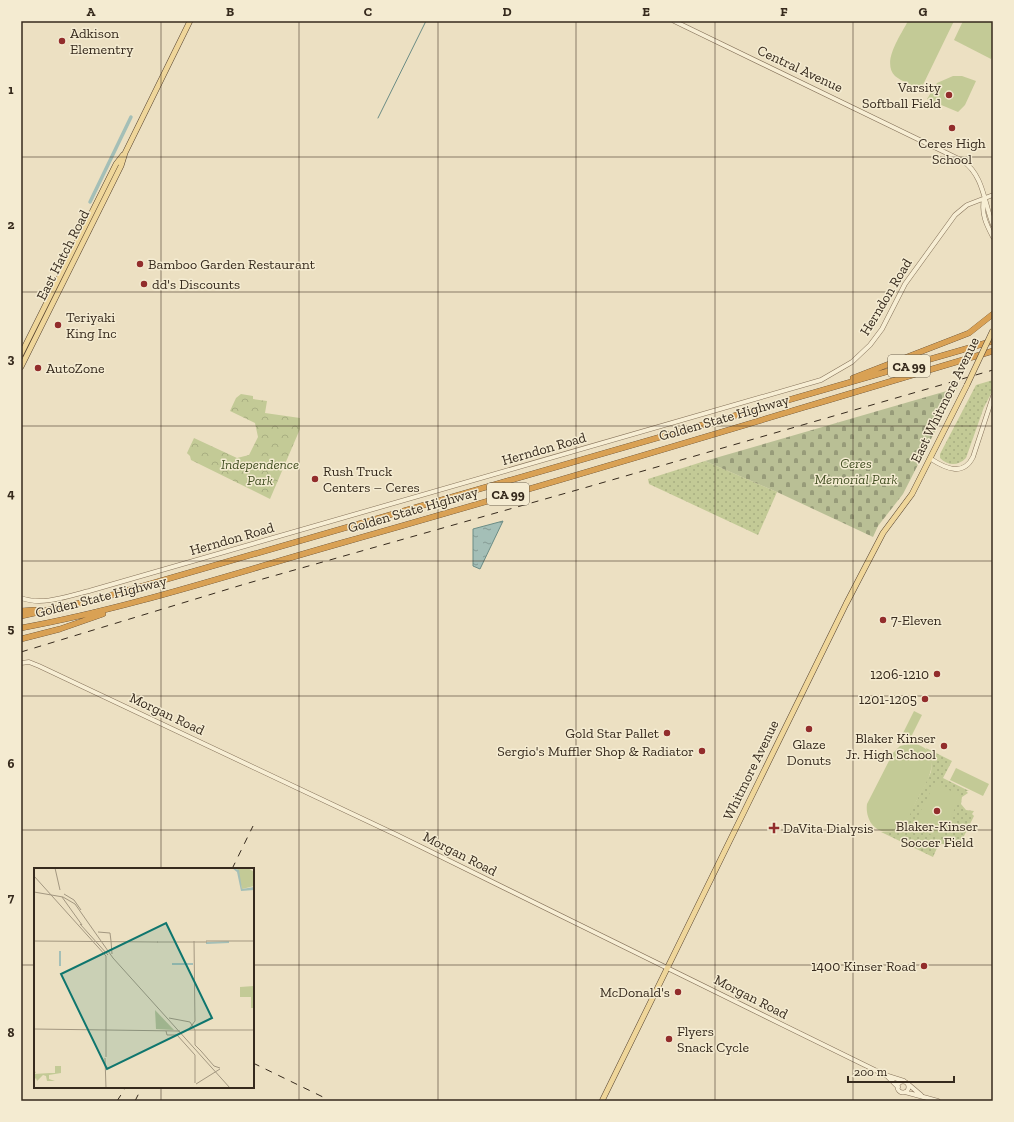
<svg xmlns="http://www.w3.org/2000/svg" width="1014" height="1122" font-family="'Zilla Slab',serif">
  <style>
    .grass { fill: url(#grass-dots) }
    .cemetery { fill: url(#cemetery-stones) }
    .park { fill: url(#park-crowns) }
    .pitch { fill: #c3ca96 }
    .water { fill: url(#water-ripples); stroke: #6b8c85 }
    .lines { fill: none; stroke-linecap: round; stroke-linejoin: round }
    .stream { stroke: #6b8c85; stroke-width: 1 }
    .canal { stroke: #a4bfb7; stroke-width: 3.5 }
    .minor-casing { stroke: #85725a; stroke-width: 5 }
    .major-casing { stroke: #53402e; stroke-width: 6 }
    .highway-casing { stroke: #53402e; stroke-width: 6 }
    .minor { stroke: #f7eed4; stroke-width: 4 }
    .major { stroke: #efd69a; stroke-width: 5 }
    .highway { stroke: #d9a154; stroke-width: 5.5 }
    .rail { stroke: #362a1d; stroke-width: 1; stroke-dasharray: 7 7; stroke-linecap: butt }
    .major-bridge-casing { stroke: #53402e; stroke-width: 6; stroke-linecap: butt }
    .major-bridge { stroke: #efd69a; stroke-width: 5 }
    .grid { fill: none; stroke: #362a1d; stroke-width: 1; stroke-opacity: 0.55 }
    .poi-dot { fill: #922d2c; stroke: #f4ebd1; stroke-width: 1.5 }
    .labels { text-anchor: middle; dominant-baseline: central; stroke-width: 3; stroke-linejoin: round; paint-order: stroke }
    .shield { fill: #f4ebd1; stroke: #6f6453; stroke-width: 1 }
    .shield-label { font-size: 13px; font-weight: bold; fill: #362a1d }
    .poi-label { font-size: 14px; fill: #362a1d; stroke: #f4ebd1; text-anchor: start }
    .street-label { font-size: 14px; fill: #362a1d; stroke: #f4ebd1 }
    .park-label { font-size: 14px; font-style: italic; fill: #455125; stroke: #f4ebd1 }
    .inset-river { fill: none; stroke: #a4bfb7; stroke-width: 2 }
    .inset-road { fill: none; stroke: #a39780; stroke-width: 1 }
    .view { fill: #0f766e; fill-opacity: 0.15; stroke: #0f766e; stroke-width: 2 }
    .inset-edge { fill: none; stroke: #362a1d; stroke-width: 2 }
    .neatline { fill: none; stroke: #362a1d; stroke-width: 1.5 }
    .grid-label { font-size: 13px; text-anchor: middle; font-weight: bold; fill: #362a1d }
  </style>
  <defs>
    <pattern id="grass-dots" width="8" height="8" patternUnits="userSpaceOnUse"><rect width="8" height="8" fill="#c3ca96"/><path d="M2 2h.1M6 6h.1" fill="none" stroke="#a8ae81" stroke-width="1.8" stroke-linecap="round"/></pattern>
    <pattern id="cemetery-stones" width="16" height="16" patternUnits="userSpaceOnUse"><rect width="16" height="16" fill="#b9bf95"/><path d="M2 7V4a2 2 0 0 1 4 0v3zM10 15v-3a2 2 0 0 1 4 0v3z" fill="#979b79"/></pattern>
    <pattern id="park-crowns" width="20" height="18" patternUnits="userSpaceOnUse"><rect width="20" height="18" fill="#c3ca96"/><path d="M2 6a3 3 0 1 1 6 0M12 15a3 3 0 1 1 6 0" fill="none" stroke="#a8ae81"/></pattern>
    <pattern id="water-ripples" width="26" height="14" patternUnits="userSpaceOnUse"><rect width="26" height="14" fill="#a4bfb7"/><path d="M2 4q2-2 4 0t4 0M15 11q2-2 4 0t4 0" fill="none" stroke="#869b94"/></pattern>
  </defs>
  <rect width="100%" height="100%" fill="#ece0c2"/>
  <!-- grass -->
  <path class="grass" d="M 993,380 L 993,390 L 984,407 L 966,458 C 958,466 948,466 940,458 L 940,454 L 976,385 Z
    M 705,461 L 777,492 L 758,535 L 649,484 L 648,479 Z
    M 926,748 L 952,761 L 943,778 L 969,791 L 966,791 L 968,793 L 962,797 L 961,804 L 966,810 L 974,811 L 972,814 L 974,816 L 959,846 L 954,847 L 949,844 L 941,844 L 937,848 L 933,857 L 881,832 L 896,831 L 905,823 L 931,772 L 932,763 Z"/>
  <!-- cemetery -->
  <path class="cemetery" d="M 957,388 L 903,494 L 878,526 L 873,537 L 777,492 L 705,461 Z"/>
  <!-- park -->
  <path class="park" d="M 241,394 L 253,396 L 253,399 L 267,401 L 265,413 L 300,418 L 300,429 L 270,499 L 191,460 L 190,456 L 187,453 L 194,438 L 237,458 L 249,455 L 258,437 L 255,423 L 230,411 L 236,398 Z"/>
  <!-- pitch -->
  <path class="pitch" d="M 908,21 L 954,21 L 921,89 C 913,85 902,82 895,76 C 881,62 901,35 908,21 Z
    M 963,21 L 993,21 L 993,55 L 991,59 L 954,40 Z
    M 953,76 L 962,76 L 976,81 L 965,105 L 958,112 L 927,99 L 937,83 Z
    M 914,711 L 922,715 L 911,737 L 903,733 Z
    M 913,743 C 947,752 927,781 917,800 C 912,810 908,822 899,829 C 897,831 893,831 890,831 C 874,834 865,818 867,804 L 893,753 L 900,746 Z
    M 956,768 L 989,784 L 983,796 L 950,780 Z
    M 935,783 L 961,796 L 940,839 L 913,826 Z"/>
  <!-- water -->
  <path class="water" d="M 503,521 L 480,569 L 473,566 L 473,529 Z"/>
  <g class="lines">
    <!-- stream -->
    <path class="stream" d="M 378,118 L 426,21"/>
    <!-- canal -->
    <path class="canal" d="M 90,202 L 131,117"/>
    <defs>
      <path id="minor" d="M 674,21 L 963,161 C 984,176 984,203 993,225
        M 984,199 C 981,213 986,224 993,237
        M 931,459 C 945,468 963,477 973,457 L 993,396
        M 21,598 C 43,606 68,596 89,591 L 821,380 L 852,362 L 870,345 L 882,329 L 905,284 L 955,215 L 967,205 L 993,195
        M 21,663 L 29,662 L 39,666 L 397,835 L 779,1023 L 885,1075 L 904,1081
        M 886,1075 L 898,1087
        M897.5 1087a5.5 5.5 0 1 1 11 0a5.5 5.5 0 1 1-11 0Z
        M 908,1084 L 921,1095
        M 905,1092 L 938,1101"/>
      <path id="major" d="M 21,354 L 116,164 L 123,155
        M 21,367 L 121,166 L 125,153 L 190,21
        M 602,1101 L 846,604 L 883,533 L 912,494 L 967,385"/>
      <path id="highway" d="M 853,378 L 969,333 L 993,314
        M 21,611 L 35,610
        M 21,616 L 98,599 L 993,341
        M 21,628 C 131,608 238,572 345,542 C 562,481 777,415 993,351
        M 21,639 L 60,629 L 103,614"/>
    </defs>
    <!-- minor casing -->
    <use href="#minor" class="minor-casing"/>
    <!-- major casing -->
    <use href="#major" class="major-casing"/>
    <!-- highway casing -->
    <use href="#highway" class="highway-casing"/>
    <!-- minor -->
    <use href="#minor" class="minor"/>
    <!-- major -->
    <use href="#major" class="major"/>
    <!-- highway -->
    <use href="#highway" class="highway"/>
    <!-- rail -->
    <path class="rail" d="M 21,652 L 245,584 L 584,488 L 993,370
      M 232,869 L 253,826
      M 253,1063 L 325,1098
      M 117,1101 L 126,1087
      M 135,1101 L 142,1087"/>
    <defs>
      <path id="major-bridge" d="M 967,385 L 993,330"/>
    </defs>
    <!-- major-bridge casing -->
    <use href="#major-bridge" class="major-bridge-casing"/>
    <!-- major-bridge -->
    <use href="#major-bridge" class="major-bridge"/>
  </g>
  <!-- grid -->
  <path class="grid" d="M 161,21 L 161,869M 299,21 L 299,1101M 438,21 L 438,1101M 576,21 L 576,1101M 715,21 L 715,1101M 853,21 L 853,1101M 21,157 L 993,157M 21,292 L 993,292M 21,426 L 993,426M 21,561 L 993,561M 21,696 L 993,696M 21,830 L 993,830M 21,965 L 35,965M 253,965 L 993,965M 161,1087 L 161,1101"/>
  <!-- markers -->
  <g class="poi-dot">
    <circle cx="62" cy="41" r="4"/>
    <circle cx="949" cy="95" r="4"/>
    <circle cx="952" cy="128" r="4"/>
    <circle cx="140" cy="264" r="4"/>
    <circle cx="144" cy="284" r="4"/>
    <circle cx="58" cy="325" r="4"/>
    <circle cx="38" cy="368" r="4"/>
    <circle cx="315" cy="479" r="4"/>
    <circle cx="883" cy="620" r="4"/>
    <circle cx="937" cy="674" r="4"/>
    <circle cx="925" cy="699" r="4"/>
    <circle cx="809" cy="729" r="4"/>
    <circle cx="667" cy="733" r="4"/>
    <circle cx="944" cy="746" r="4"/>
    <circle cx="702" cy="751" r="4"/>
    <circle cx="937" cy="811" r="4"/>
    <path d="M772 822h4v4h4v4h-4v4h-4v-4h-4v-4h4z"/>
    <circle cx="924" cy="966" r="4"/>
    <circle cx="678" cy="992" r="4"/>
    <circle cx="669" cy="1039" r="4"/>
  </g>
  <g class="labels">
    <!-- shield labels -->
    <g class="shield">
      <rect x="888" y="355" width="42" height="22" rx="3"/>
      <rect x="487" y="483" width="42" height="22" rx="3"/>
    </g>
    <g class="shield-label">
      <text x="909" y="366">CA 99</text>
      <text x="508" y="494">CA 99</text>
    </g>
    <!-- poi labels -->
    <g class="poi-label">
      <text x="70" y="33">Adkison<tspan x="70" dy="16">Elementry</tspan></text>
      <text x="941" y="87" text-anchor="end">Varsity<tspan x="941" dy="16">Softball Field</tspan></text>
      <text x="952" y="143" text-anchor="middle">Ceres High<tspan x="952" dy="16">School</tspan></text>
      <text x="148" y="264">Bamboo Garden Restaurant</text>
      <text x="152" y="284">dd's Discounts</text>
      <text x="66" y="317">Teriyaki<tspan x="66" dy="16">King Inc</tspan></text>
      <text x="46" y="368">AutoZone</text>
      <text x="323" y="471">Rush Truck<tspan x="323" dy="16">Centers – Ceres</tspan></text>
      <text x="891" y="620">7-Eleven</text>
      <text x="929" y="674" text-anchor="end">1206-1210</text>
      <text x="917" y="699" text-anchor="end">1201-1205</text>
      <text x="659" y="733" text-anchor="end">Gold Star Pallet</text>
      <text x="936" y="738" text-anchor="end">Blaker Kinser<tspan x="936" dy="16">Jr. High School</tspan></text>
      <text x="809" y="744" text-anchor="middle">Glaze<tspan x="809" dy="16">Donuts</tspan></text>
      <text x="694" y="751" text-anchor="end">Sergio's Muffler Shop &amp; Radiator</text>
      <text x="937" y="826" text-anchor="middle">Blaker-Kinser<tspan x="937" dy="16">Soccer Field</tspan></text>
      <text x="783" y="828">DaVita Dialysis</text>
      <text x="916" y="966" text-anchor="end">1400 Kinser Road</text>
      <text x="670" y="992" text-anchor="end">McDonald's</text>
      <text x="677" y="1031">Flyers<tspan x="677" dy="16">Snack Cycle</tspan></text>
    </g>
    <!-- street labels -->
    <g class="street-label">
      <text transform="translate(800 69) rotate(25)">Central Avenue</text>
      <text transform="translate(63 255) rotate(-63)">East Hatch Road</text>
      <text transform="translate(886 297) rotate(-59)">Herndon Road</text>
      <text transform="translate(945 400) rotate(-64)">East Whitmore Avenue</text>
      <text transform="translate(724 418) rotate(-16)">Golden State Highway</text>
      <text transform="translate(544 449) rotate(-16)">Herndon Road</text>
      <text transform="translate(413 510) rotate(-16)">Golden State Highway</text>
      <text transform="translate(232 539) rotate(-16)">Herndon Road</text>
      <text transform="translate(101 597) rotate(-14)">Golden State Highway</text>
      <text transform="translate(167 714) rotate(25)">Morgan Road</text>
      <text transform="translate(751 770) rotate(-64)">Whitmore Avenue</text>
      <text transform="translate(460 854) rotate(27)">Morgan Road</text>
      <text transform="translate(751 997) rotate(27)">Morgan Road</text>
    </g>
    <!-- park labels -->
    <g class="park-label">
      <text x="856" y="463">Ceres<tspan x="856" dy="16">Memorial Park</tspan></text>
      <text x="260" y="464">Independence<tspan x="260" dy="16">Park</tspan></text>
    </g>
  </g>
  <!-- overview -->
  <g transform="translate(34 868)">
    <rect width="220" height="220" fill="#ece0c2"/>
    <path d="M 21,198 L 27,198 L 27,205 L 15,207 L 15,211 L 21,213 L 13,213 L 12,208 L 9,207 L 3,213 L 2,210 L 0,212 L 0,206 L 16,206 L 0,205 L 1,203 L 2,205 L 21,205 Z" fill="#c3ca96"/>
    <path d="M 121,142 L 140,162 L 122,161 Z" fill="#b9bf95"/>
    <path d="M 203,0 L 214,0 L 220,4 L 220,18 L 208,21 ZM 220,118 L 220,140 L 217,140 L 217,129 L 206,129 L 206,119 Z" fill="#c3ca96"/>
    <path d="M 198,0 L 205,2 L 208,21 L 220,19 L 220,22 L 207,23 L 203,4 Z" fill="#a4bfb7"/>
    <path class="inset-river" d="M 172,75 L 195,74M 26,83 L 26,98M 138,96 L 159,96"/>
    <path class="inset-road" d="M 21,0 L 26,22M 0,8 L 72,88 L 72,189M 0,24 L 29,29 L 41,36 L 79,90 L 196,220M 30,26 L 40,32 L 47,42M 28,29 L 48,57M 46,56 L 74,87M 64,64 L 76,65 L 77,73M 0,73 L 124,74M 77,73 L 78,86M 172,73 L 220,73M 123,74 L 173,74M 135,150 L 156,154 L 161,162M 0,161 L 146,163M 155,161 L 161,153 L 160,73M 154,162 L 220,162M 161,162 L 161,177 L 167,183M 132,163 L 133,167 L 143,167 L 161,187 L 161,215M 167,183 L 180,198 L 186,200M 71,190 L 72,220M 162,216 L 186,201"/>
    <path class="view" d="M 132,55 L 178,150 L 73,201 L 27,106 Z"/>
    <rect width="220" height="220" class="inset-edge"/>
  </g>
  <!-- border -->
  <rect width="1014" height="1122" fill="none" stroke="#f4ebd1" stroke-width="44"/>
  <!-- scale -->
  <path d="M848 1076v6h106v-6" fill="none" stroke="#362a1d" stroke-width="2"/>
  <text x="854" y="1076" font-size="12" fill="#362a1d" stroke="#f4ebd1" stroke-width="3" paint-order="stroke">200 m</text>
  <rect x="22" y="22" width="970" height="1078" class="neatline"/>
  <g class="grid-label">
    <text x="91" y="16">A</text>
    <text x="230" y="16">B</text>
    <text x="368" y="16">C</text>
    <text x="507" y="16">D</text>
    <text x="646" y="16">E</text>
    <text x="784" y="16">F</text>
    <text x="923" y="16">G</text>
    <text x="11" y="94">1</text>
    <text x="11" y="229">2</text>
    <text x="11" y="363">3</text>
    <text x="11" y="498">4</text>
    <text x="11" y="633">5</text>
    <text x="11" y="768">6</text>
    <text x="11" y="902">7</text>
    <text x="11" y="1037">8</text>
  </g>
</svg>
